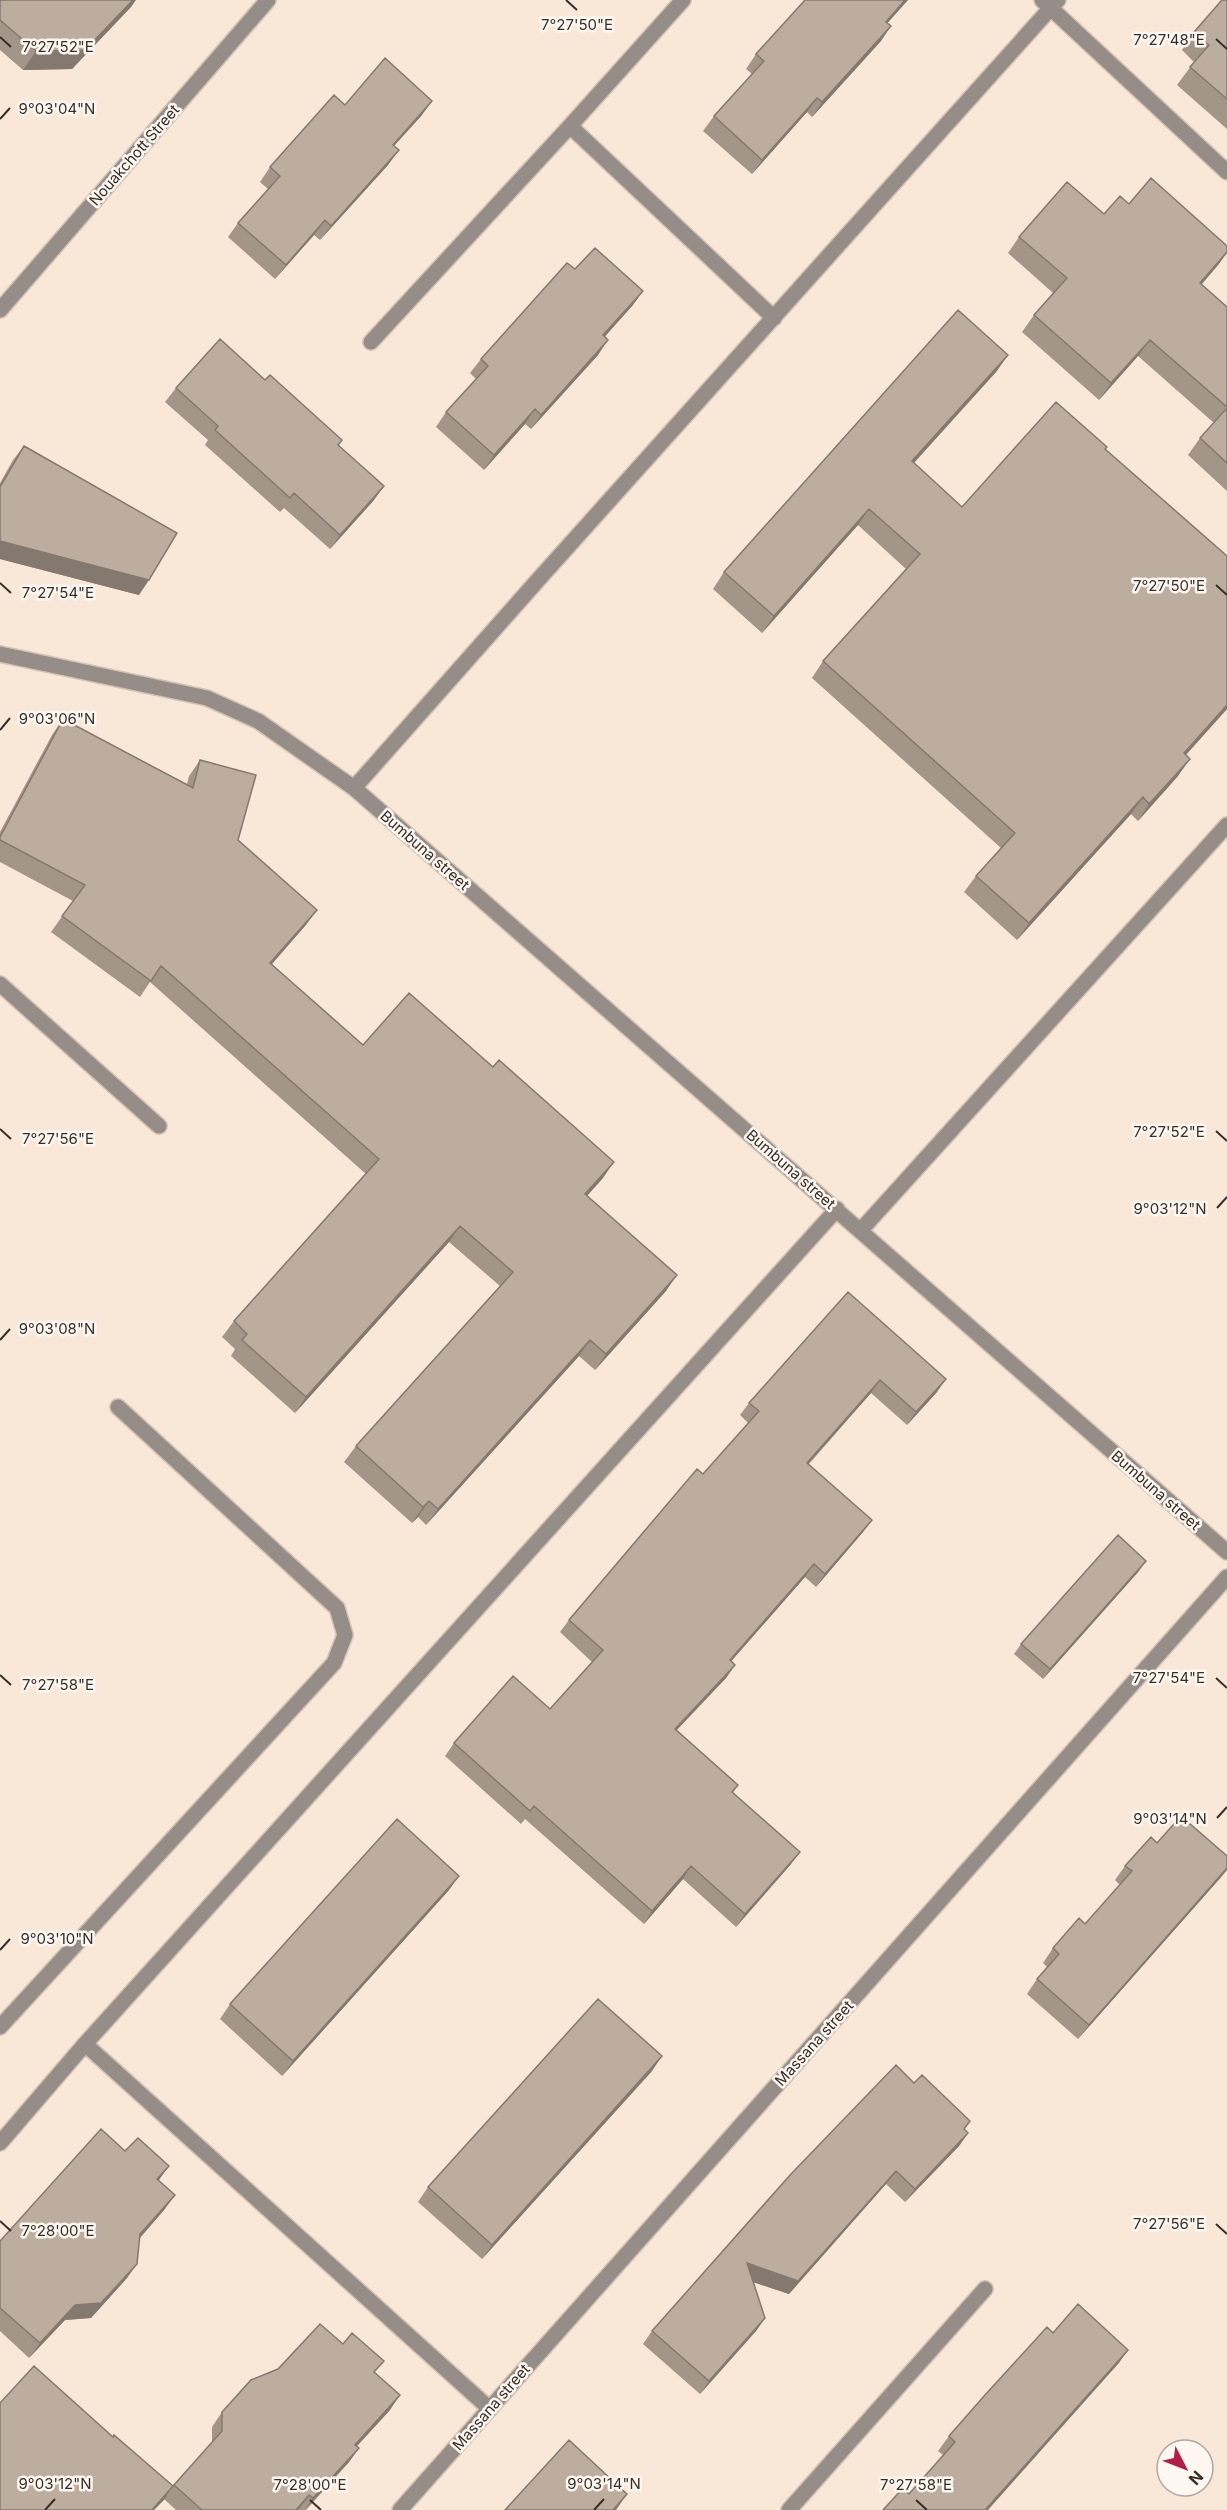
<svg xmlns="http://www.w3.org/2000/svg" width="1227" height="2510" font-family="Inter,sans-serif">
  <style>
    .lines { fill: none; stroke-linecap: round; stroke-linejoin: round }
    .minor-casing { stroke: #d2c3b5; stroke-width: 18 }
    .minor { stroke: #968d89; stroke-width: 15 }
    .wall { fill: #a39588 }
    .shaded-wall { fill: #84796f }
    .building { fill: #bdad9e; stroke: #84796f; stroke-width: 1.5 }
    .ticks { fill: none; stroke: #352f29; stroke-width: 2 }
    .labels { text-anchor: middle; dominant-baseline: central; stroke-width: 5; stroke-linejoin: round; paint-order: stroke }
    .street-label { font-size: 15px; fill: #352f29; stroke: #fef7f1 }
    .ticks-label { font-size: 15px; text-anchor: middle; fill: #352f29; stroke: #fef7f1; stroke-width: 5; stroke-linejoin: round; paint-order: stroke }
  </style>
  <rect width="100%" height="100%" fill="#f9e8d8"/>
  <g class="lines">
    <defs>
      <path id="minor" d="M 1042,0 L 1227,172
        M 570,126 L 774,318
        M 0,310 L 268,0
        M 371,342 L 570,126 L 683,0
        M 0,654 L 207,698 L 258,721 L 354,788 L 538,580 L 1058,0
        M 354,788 L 1227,1552
        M 0,984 L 159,1126
        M 861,1230 L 1227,825
        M 0,2027 L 334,1663 L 345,1635 L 337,1608 L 118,1407
        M 85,2044 L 490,2409
        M 0,2143 L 85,2044 L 837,1209
        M 400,2510 L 1227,1577
        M 789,2510 L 985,2289"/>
    </defs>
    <!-- minor casing -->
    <use href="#minor" class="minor-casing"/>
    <!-- minor -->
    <use href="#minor" class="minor"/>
  </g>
  <!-- wall -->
  <path class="wall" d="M 0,0 L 131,7 L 72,69 L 23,70 L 0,50 Z
    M 805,0 L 908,0 L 887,23 L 881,41 L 812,117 L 807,112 L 752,174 L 703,131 L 714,116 L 752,74 L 746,69 L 756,54 Z
    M 1227,0 L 1227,129 L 1177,85 L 1194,62 L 1182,50 L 1194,32 Z
    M 345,105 L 422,115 L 394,146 L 388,165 L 320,240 L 314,235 L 275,279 L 228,237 L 238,223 L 268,189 L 260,182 L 270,167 Z
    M 1129,204 L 1227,246 L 1227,253 L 1218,265 L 1201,285 L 1227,307 L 1227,491 L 1188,455 L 1200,438 L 1214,423 L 1138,356 L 1099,400 L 1022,332 L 1034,315 L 1053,293 L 1008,253 L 1019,237 L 1104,214 Z
    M 575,269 L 633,305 L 604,336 L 598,355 L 531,429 L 525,424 L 484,470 L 436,427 L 446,412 L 476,379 L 470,373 L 481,359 Z
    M 1008,355 L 996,372 L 914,463 L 962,507 L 1105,449 L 1227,556 L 1227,709 L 1186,755 L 1178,776 L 1138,821 L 1131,814 L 1017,940 L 964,892 L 976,876 L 1001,848 L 812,678 L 823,661 L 906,569 L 858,525 L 762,633 L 713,589 L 724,572 Z
    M 176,388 L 339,445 L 374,500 L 330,549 L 284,508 L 280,512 L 205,445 L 208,440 L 165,402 Z
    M 24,446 L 139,595 L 0,559 L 0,483 L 13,460 Z
    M 63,719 L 187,784 L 189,776 L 200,760 L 238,840 L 317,910 L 305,926 L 271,964 L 363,1045 L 603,1178 L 587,1196 L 666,1291 L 595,1370 L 579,1356 L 426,1525 L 418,1517 L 412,1523 L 344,1462 L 356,1446 L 500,1286 L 449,1242 L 295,1413 L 231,1356 L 235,1349 L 222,1337 L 234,1321 L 366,1174 L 150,982 L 140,997 L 51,932 L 73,901 L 0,862 L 0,832 L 52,735 Z
    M 848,1292 L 937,1392 L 907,1425 L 871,1393 L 809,1464 L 872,1520 L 863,1532 L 816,1587 L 805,1577 L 731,1661 L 735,1665 L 726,1678 L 677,1730 L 738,1785 L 733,1792 L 791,1864 L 736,1927 L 683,1879 L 644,1924 L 525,1819 L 521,1824 L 445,1756 L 454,1743 L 550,1709 L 592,1662 L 560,1632 L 569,1620 L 703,1474 L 748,1423 L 740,1415 L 749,1403 Z
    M 1139,1571 L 1043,1679 L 1014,1654 L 1021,1644 Z
    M 1157,1843 L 1222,1876 L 1078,2039 L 1027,1994 L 1037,1979 L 1047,1967 L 1043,1963 L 1053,1948 L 1085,1924 L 1120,1885 L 1115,1880 L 1125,1866 Z
    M 449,1890 L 282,2076 L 220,2019 L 230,2004 Z
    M 652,2071 L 482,2259 L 418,2202 L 428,2187 Z
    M 965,2130 L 968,2133 L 959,2146 L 905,2202 L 886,2184 L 789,2294 L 753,2282 L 765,2318 L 756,2331 L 700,2394 L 643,2344 L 652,2331 L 791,2174 Z
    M 158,2181 L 175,2195 L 164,2210 L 140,2238 L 127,2278 L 91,2318 L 65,2320 L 29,2358 L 0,2331 L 0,2241 Z
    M 1053,2333 L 1128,2350 L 1118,2364 L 909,2494 L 943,2455 L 938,2451 L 949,2436 Z
    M 376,2374 L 390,2410 L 357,2446 L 359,2448 L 349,2462 L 306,2510 L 176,2510 L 164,2499 L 174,2485 L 212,2443 L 212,2427 L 222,2412 Z"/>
  <!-- shaded-wall -->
  <path class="shaded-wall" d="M 133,0 L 136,0 L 131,7 L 72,69 L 23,70 L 36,51 Z
    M 905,0 L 908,0 L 876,36 L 886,22 Z
    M 891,26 L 881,41 L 812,117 L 822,102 Z
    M 817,98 L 807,112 L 752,174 L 762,160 Z
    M 432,101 L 422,115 L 382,159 L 393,145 Z
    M 399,150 L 388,165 L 320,240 L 331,226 Z
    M 325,220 L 314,235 L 275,279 L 286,265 Z
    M 1227,252 L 1218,265 L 1188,300 L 1200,283 Z
    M 643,291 L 633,305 L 593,350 L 603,335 Z
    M 608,340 L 598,355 L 531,429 L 541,415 Z
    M 1150,340 L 1138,356 L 1099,400 L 1111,383 Z
    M 1008,355 L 996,372 L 900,478 L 912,461 Z
    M 535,409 L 525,424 L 484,470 L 494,455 Z
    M 384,486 L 374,500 L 330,549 L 340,535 Z
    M 869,509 L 858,525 L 762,633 L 774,616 Z
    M 0,541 L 149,580 L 139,595 L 0,559 Z
    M 1227,705 L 1227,709 L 1172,770 L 1184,753 Z
    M 1190,759 L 1178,776 L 1138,821 L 1149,804 Z
    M 1143,797 L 1131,814 L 1017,940 L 1029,923 Z
    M 317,910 L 305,926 L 259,979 L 270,963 Z
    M 614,1162 L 603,1178 L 574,1210 L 585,1194 Z
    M 460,1226 L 449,1242 L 295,1413 L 306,1397 Z
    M 677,1275 L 666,1291 L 595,1370 L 606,1354 Z
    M 590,1340 L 579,1356 L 426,1525 L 438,1509 Z
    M 946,1379 L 937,1392 L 907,1425 L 916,1412 Z
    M 880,1380 L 871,1393 L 798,1475 L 807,1463 Z
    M 429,1501 L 418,1517 L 412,1523 L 423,1507 Z
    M 872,1520 L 863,1532 L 816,1587 L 825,1574 Z
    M 1146,1561 L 1139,1571 L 1043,1679 L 1050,1669 Z
    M 814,1564 L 805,1577 L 721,1673 L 730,1660 Z
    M 735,1665 L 726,1678 L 666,1741 L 675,1729 Z
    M 800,1852 L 791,1864 L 736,1927 L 745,1914 Z
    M 691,1866 L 683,1879 L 644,1924 L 652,1911 Z
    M 1227,1868 L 1227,1870 L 1222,1876 L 1078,2039 L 1089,2025 Z
    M 459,1876 L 449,1890 L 282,2076 L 293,2061 Z
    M 662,2056 L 652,2071 L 482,2259 L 492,2245 Z
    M 968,2133 L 959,2146 L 905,2202 L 915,2189 Z
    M 169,2166 L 159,2180 L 146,2194 L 157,2179 Z
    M 896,2171 L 886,2184 L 789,2294 L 738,2277 L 747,2263 Z
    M 175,2195 L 164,2210 L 130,2249 L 140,2234 Z
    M 137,2264 L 127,2278 L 91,2318 L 65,2320 L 29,2358 L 40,2343 L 75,2305 Z
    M 765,2318 L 756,2331 L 700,2394 L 709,2381 Z
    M 1128,2350 L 1118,2364 L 988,2510 L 985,2510 Z
    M 400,2395 L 390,2410 L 345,2459 L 355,2445 Z
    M 359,2448 L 349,2462 L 305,2510 L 313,2498 Z
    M 173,2486 L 164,2500 L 154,2510 L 152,2510 Z
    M 627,2494 L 616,2510 L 613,2510 Z
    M 309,2495 L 299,2509 L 296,2510 Z"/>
  <!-- building -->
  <path class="building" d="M 0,0 L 133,0 L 85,50 L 36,51 L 0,20 Z
    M 805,0 L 905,0 L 886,22 L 891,26 L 822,102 L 817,98 L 762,160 L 714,116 L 764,61 L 756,54 Z
    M 1222,0 L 1227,0 L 1227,99 L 1190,67 L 1209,45 L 1194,32 Z
    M 385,58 L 432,101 L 393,145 L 399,150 L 331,226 L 325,220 L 286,265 L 238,223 L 280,176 L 270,167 L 334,95 L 345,105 Z
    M 1151,178 L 1227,246 L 1227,252 L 1200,283 L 1227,307 L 1227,407 L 1150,340 L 1111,383 L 1034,315 L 1067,278 L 1019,237 L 1067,182 L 1104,214 L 1120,196 L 1129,204 Z
    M 595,248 L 643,291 L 603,335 L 608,340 L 541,415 L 535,409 L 494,455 L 446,412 L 488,366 L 481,359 L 567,263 L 575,269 Z
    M 958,310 L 1008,355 L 912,461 L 962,507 L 1056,402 L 1107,447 L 1105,449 L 1227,556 L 1227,705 L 1184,753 L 1190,759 L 1149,804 L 1143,797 L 1029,923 L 976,876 L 1015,833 L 823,661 L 920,554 L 869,509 L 774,616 L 724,572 Z
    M 220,339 L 265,380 L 270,375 L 342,440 L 338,445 L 384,486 L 340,535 L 294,493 L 290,498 L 215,430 L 218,426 L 176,388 Z
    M 1227,408 L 1227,463 L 1200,438 Z
    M 24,446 L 177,533 L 149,580 L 0,541 L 0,487 Z
    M 63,719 L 193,788 L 200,760 L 256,775 L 238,840 L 317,910 L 270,963 L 363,1045 L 409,993 L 493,1067 L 499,1060 L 614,1162 L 585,1194 L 677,1275 L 606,1354 L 590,1340 L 438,1509 L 429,1501 L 423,1507 L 356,1446 L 513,1272 L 460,1226 L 306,1397 L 242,1340 L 247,1334 L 234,1321 L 379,1159 L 161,966 L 151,981 L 62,916 L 85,885 L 0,840 L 0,837 Z
    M 848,1292 L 946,1379 L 916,1412 L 880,1380 L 807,1463 L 872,1520 L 825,1574 L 814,1564 L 730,1660 L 735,1665 L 675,1729 L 738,1785 L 732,1792 L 800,1852 L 745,1914 L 691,1866 L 652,1911 L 534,1806 L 530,1811 L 454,1743 L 513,1676 L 550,1709 L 603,1650 L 569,1620 L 697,1469 L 703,1474 L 759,1411 L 749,1403 Z
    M 1118,1535 L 1146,1561 L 1050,1669 L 1021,1644 Z
    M 1181,1816 L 1227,1856 L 1227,1868 L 1089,2025 L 1037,1979 L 1059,1954 L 1053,1948 L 1079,1918 L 1085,1924 L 1132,1871 L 1125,1866 L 1151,1837 L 1157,1843 Z
    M 397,1819 L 459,1876 L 293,2061 L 230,2004 Z
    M 598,1999 L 662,2056 L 492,2245 L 428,2187 Z
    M 896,2065 L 914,2083 L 922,2075 L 970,2121 L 964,2129 L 968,2133 L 915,2189 L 896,2171 L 798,2281 L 747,2263 L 765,2318 L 709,2381 L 652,2331 L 791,2174 Z
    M 101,2129 L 125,2151 L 138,2138 L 169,2166 L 157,2179 L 175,2195 L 140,2234 L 137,2264 L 101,2303 L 75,2305 L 40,2343 L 0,2308 L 0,2241 Z
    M 1078,2304 L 1128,2350 L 985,2510 L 883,2510 L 903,2488 L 909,2494 L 955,2442 L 949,2436 L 985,2395 L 1047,2327 L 1053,2333 Z
    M 320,2324 L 343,2344 L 352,2333 L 384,2361 L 374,2372 L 400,2395 L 355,2445 L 359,2448 L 313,2498 L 309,2495 L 296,2510 L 202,2510 L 174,2485 L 222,2431 L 222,2412 L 251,2380 L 278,2369 Z
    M 34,2366 L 113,2437 L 114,2435 L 173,2486 L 152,2510 L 0,2510 L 0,2403 Z
    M 569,2440 L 627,2494 L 613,2510 L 505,2510 Z"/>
  <!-- ticks -->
  <path class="ticks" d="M 566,0 L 577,10M 0,37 L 11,47M 1216,39 L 1227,49M 0,119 L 10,108M 0,583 L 11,593M 1216,585 L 1227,595M 0,730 L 10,718M 0,1129 L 11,1139M 1216,1131 L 1227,1141M 1217,1208 L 1227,1197M 0,1340 L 10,1329M 0,1675 L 11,1685M 1216,1678 L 1227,1688M 1217,1818 L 1227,1807M 0,1950 L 10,1939M 0,2221 L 11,2231M 1216,2224 L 1227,2234M 310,2500 L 321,2510M 916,2500 L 927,2510M 45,2510 L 55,2499M 594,2510 L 604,2499"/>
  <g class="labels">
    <!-- street labels -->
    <g class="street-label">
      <text transform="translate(134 155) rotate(-49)">Nouakchott Street</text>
      <text transform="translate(425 850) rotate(41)">Bumbuna street</text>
      <text transform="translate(791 1169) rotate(41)">Bumbuna street</text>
      <text transform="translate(1156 1490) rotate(41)">Bumbuna street</text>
      <text transform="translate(814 2043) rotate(-48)">Massana street</text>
      <text transform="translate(491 2407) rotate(-49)">Massana street</text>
    </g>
  </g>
  <g class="ticks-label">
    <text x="577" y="30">7°27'50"E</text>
    <text x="1169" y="45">7°27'48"E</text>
    <text x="58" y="52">7°27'52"E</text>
    <text x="57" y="114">9°03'04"N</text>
    <text x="1169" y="591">7°27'50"E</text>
    <text x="58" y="598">7°27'54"E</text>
    <text x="57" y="724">9°03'06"N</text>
    <text x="1169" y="1137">7°27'52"E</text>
    <text x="58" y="1144">7°27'56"E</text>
    <text x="1170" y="1214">9°03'12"N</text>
    <text x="57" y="1334">9°03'08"N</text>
    <text x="1169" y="1683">7°27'54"E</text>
    <text x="58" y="1690">7°27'58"E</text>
    <text x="1170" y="1824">9°03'14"N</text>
    <text x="57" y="1944">9°03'10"N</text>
    <text x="1169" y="2229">7°27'56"E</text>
    <text x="58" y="2236">7°28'00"E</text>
    <text x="55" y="2489">9°03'12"N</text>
    <text x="604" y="2489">9°03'14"N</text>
    <text x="310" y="2490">7°28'00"E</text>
    <text x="916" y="2490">7°27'58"E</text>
  </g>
  <!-- north arrow -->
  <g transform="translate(1185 2468) rotate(132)"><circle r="28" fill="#fef7f1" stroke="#aea7a1" stroke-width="1.5"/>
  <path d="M0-4.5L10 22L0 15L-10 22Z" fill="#b11f49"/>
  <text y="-9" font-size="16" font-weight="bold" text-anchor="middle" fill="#352f29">N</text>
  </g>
</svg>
